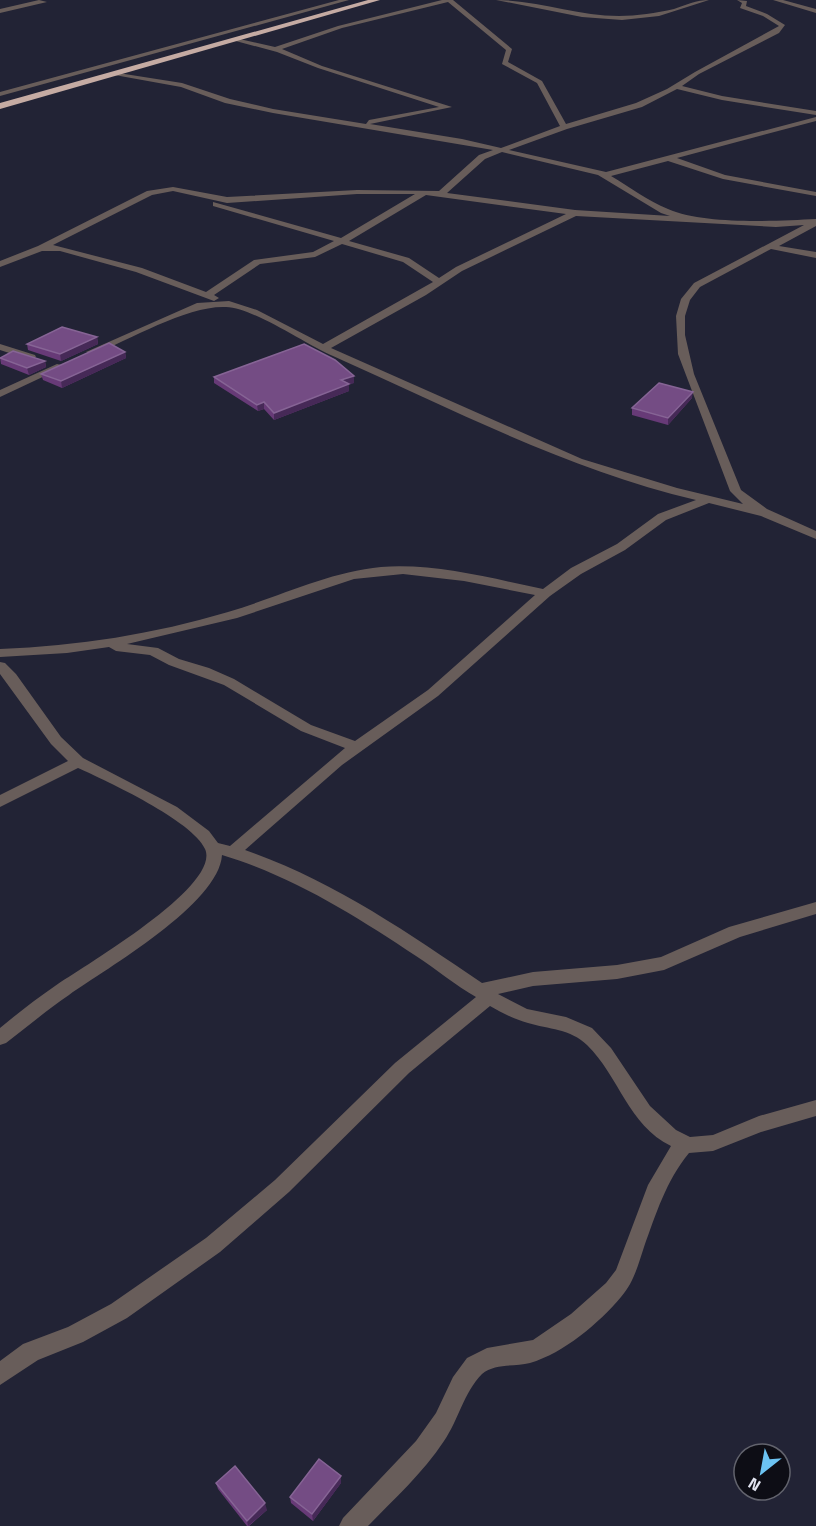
<svg xmlns="http://www.w3.org/2000/svg" width="816" height="1526" font-family="'Titillium Web',sans-serif">
  <style>
    .lines { fill: none; stroke-linecap: round; stroke-linejoin: round }
    .minor { fill: #685d5a; fill-rule: evenodd }
    .highway { fill: #c5aba3; fill-rule: evenodd }
    .wall { fill: #673a77 }
    .shaded-wall { fill: #462957 }
    .building { fill: #744c84; stroke: #866495; stroke-width: 1.5 }
  </style>
  <rect width="100%" height="100%" fill="#222335"/>
  <g class="lines">
    <!-- minor -->
    <path class="minor" d="M 39,0 L 47,2 L 0,13 L 0,9 Z
      M 339,0 L 349,0 L 0,96 L 0,92 Z
      M 442,0 L 453,0 L 512,49 L 508,62 L 542,81 L 566,124 L 636,103 L 667,89 L 695,72 L 779,26 L 763,16 L 740,8 L 742,3 L 737,0 L 747,1 L 746,6 L 767,14 L 785,25 L 779,33 L 699,74 L 682,86 L 722,96 L 816,111 L 816,115 L 722,100 L 677,89 L 642,107 L 567,129 L 509,150 L 606,172 L 816,117 L 816,121 L 677,158 L 725,175 L 816,192 L 816,196 L 723,179 L 668,161 L 611,176 C 630,187 648,201 668,209 C 705,225 775,221 816,219 L 816,226 L 779,246 L 816,252 L 816,258 L 771,249 L 700,287 L 690,300 L 685,316 L 685,335 L 694,374 L 741,490 L 767,509 L 816,531 L 816,539 L 761,516 L 709,503 L 666,520 L 625,550 L 581,574 L 550,596 L 438,696 L 342,765 L 245,850 C 332,880 407,932 482,983 L 533,972 L 617,965 L 661,957 L 729,927 L 816,902 L 816,914 L 740,937 L 664,970 L 617,979 L 533,986 L 498,994 L 527,1009 L 566,1017 L 592,1028 L 611,1048 L 650,1106 L 676,1130 L 690,1137 L 713,1135 L 759,1116 L 816,1100 L 816,1116 L 761,1132 L 713,1151 L 689,1153 C 666,1181 656,1214 644,1247 C 638,1265 634,1282 621,1297 C 599,1323 564,1353 530,1363 C 515,1367 495,1363 482,1374 C 464,1392 458,1421 444,1441 C 423,1473 394,1499 368,1526 L 339,1526 L 343,1518 L 416,1441 L 436,1413 L 453,1377 L 467,1358 L 487,1348 L 533,1340 L 571,1314 L 606,1283 L 616,1270 L 648,1185 L 671,1146 C 628,1125 619,1076 587,1045 C 571,1029 548,1029 528,1023 C 514,1019 502,1013 490,1006 L 409,1073 L 289,1192 L 220,1252 L 127,1318 L 83,1342 L 38,1360 L 0,1385 L 0,1361 L 23,1344 L 68,1327 L 111,1304 L 206,1238 L 275,1180 L 395,1063 L 476,997 C 456,986 436,969 416,956 C 356,916 292,876 222,855 C 219,904 107,968 69,995 C 47,1010 27,1027 6,1043 L 0,1045 L 0,1028 C 18,1013 36,999 55,986 C 82,967 222,886 205,849 C 193,821 107,781 78,768 L 0,807 L 0,795 L 68,761 L 51,744 L 0,674 L 0,662 L 5,663 L 16,674 L 61,737 L 83,758 L 177,807 L 209,831 L 218,843 L 230,846 L 345,748 L 301,731 L 224,685 L 169,665 L 150,655 L 116,651 L 109,647 L 67,653 L 0,657 L 0,649 C 78,646 154,634 228,612 C 279,597 328,572 381,567 C 435,563 490,578 543,589 L 571,568 L 617,544 L 658,514 L 696,500 C 569,470 452,409 333,356 C 305,344 254,308 226,307 C 189,305 130,339 95,354 L 86,352 L 197,303 L 229,301 L 257,310 L 323,344 L 433,282 L 403,262 L 342,244 L 315,257 L 260,264 L 214,295 L 219,298 L 214,301 L 136,272 L 60,251 L 42,251 L 0,267 L 0,261 L 38,246 L 147,191 L 173,187 L 227,197 L 357,190 L 439,191 L 479,155 L 493,150 L 273,113 L 225,103 L 181,87 L 109,74 L 112,72 L 182,83 L 230,99 L 273,109 L 366,124 L 369,120 L 439,107 L 318,68 L 277,52 L 232,40 L 235,38 L 275,47 L 338,26 ZM 448,2 L 506,50 L 502,64 L 537,83 L 560,126 L 501,148 L 462,139 L 370,124 L 452,107 L 322,66 L 282,49 L 342,28 ZM 502,152 L 598,175 L 661,213 L 670,216 L 575,210 L 447,193 L 485,159 ZM 173,191 L 227,203 L 357,194 L 415,194 L 341,238 L 213,202 L 213,206 L 334,241 L 313,252 L 254,260 L 206,292 L 142,268 L 53,245 L 152,195 ZM 426,195 L 566,214 L 456,267 L 439,278 L 409,258 L 349,241 ZM 576,216 L 776,227 L 804,225 L 694,283 L 681,299 L 676,316 L 678,354 L 730,491 L 743,504 L 677,488 L 582,459 L 331,348 L 426,295 L 462,271 ZM 403,574 L 464,581 L 535,595 L 428,690 L 355,741 L 311,725 L 234,679 L 209,668 L 179,659 L 158,648 L 127,644 L 237,618 L 354,579 Z
      M 496,0 C 538,0 577,16 619,16 C 637,16 656,13 674,9 C 685,5 697,0 709,0 L 659,16 L 622,20 L 582,17 Z
      M 773,0 L 783,0 L 816,9 L 816,13 Z
      M 0,344 L 35,355 L 36,357 L 31,360 L 0,350 Z
      M 57,364 L 66,366 L 0,397 L 0,390 Z"/>
    <!-- highway -->
    <path class="highway" d="M 368,0 L 380,0 L 0,109 L 0,103 Z"/>
  </g>
  <!-- wall -->
  <path class="wall" d="M 97,337 L 98,344 L 61,361 L 28,350 L 27,344 Z
    M 125,352 L 126,358 L 62,388 L 43,380 L 41,374 Z
    M 0,357 L 45,361 L 46,367 L 29,375 L 1,364 Z
    M 214,377 L 354,383 L 349,384 L 349,391 L 274,420 L 264,409 L 258,411 L 214,383 Z
    M 692,398 L 668,425 L 632,415 L 632,408 Z
    M 216,1483 L 267,1510 L 249,1526 L 247,1526 L 218,1489 Z
    M 341,1483 L 313,1521 L 291,1503 L 290,1497 Z"/>
  <!-- shaded-wall -->
  <path class="shaded-wall" d="M 97,337 L 98,344 L 61,361 L 60,354 Z
    M 125,352 L 126,358 L 62,388 L 61,381 Z
    M 45,361 L 46,367 L 29,375 L 27,368 Z
    M 354,376 L 354,383 L 341,386 L 341,380 Z
    M 349,384 L 349,391 L 274,420 L 274,413 Z
    M 693,392 L 692,398 L 668,425 L 668,418 Z
    M 264,402 L 264,409 L 258,411 L 257,405 Z
    M 341,1476 L 341,1483 L 313,1521 L 312,1514 Z
    M 265,1503 L 267,1510 L 248,1526 L 247,1521 Z"/>
  <!-- building -->
  <path class="building" d="M 62,327 L 97,337 L 60,354 L 27,344 Z
    M 109,343 L 125,352 L 61,381 L 41,374 Z
    M 304,344 L 335,360 L 354,376 L 341,380 L 349,384 L 274,413 L 264,402 L 257,405 L 214,377 Z
    M 13,351 L 45,361 L 27,368 L 0,358 Z
    M 659,383 L 693,392 L 668,418 L 632,408 Z
    M 319,1459 L 341,1476 L 312,1514 L 290,1497 Z
    M 235,1466 L 265,1503 L 247,1521 L 216,1483 Z"/>
  <!-- north arrow -->
  <g transform="translate(762 1472) rotate(211)"><circle r="28" fill="#0d0d15" stroke="#62636d" stroke-width="1.5"/>
  <path d="M0-4.5L10 22L0 15L-10 22Z" fill="#6cc3f2"/>
  <text y="-9" font-size="16" font-weight="bold" text-anchor="middle" fill="#e2e4f0">N</text>
  </g>
</svg>
